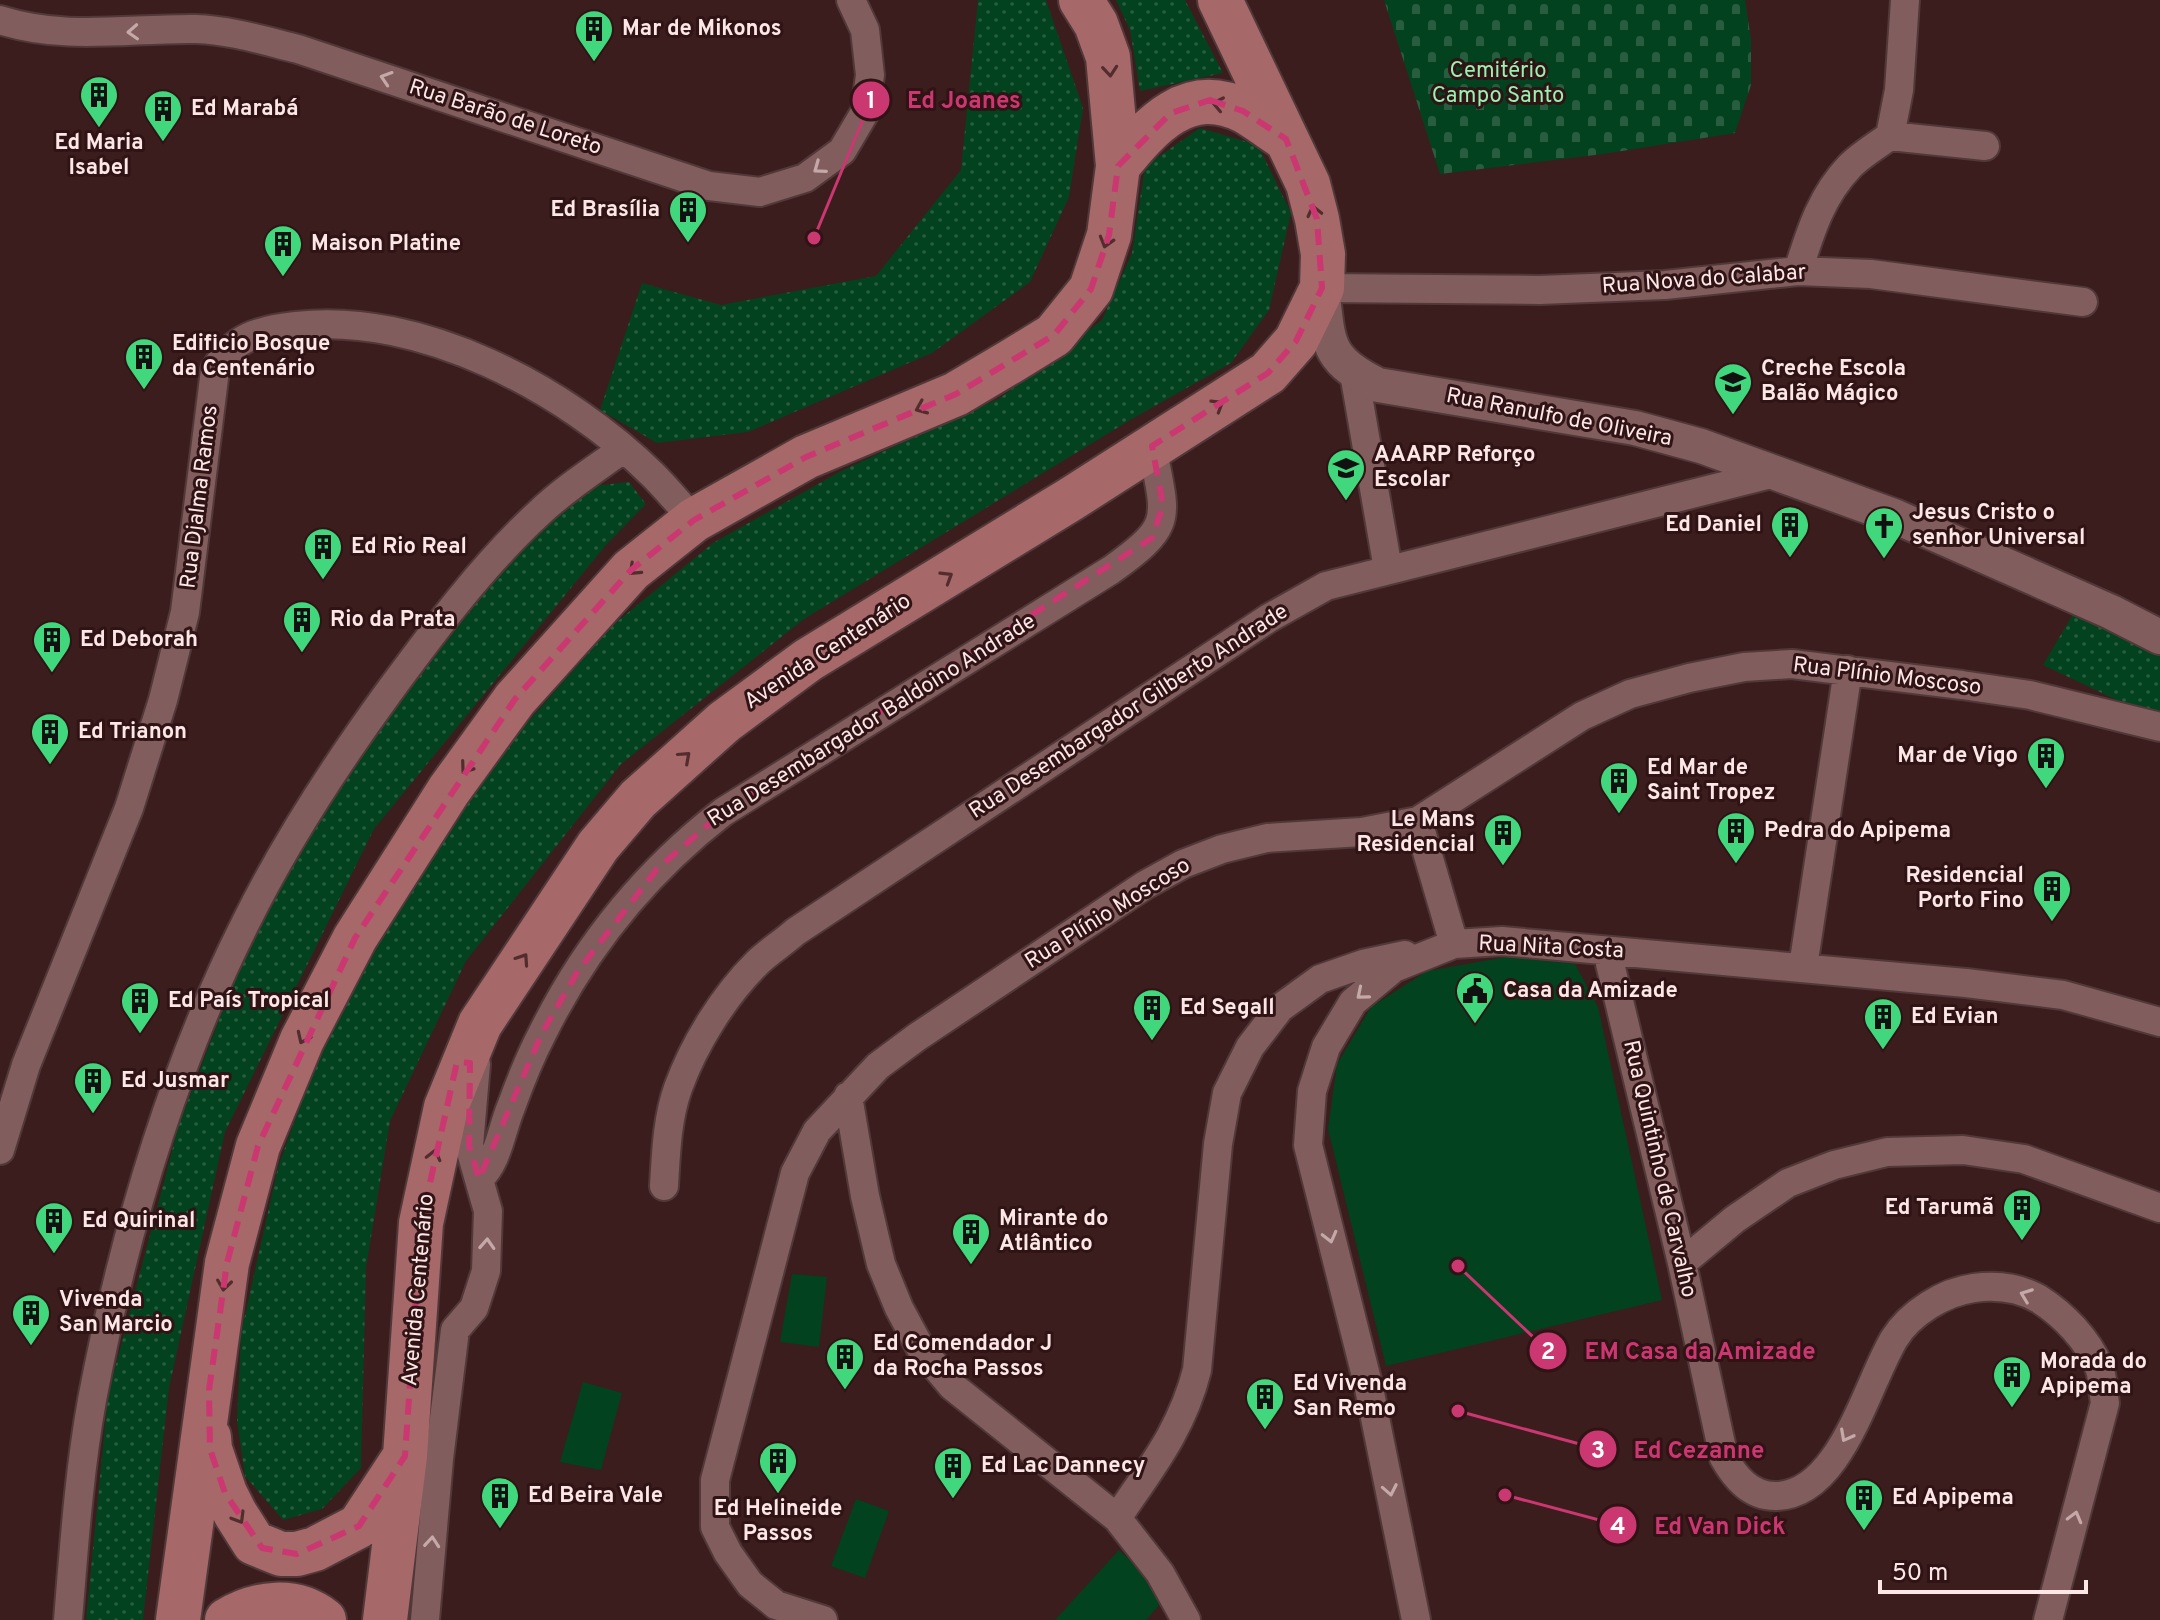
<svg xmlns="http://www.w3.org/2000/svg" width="2160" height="1620" font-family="Overpass,sans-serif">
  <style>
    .grass { fill: url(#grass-dots) }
    .cemetery { fill: url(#cemetery-stones) }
    .garden { fill: #02421f }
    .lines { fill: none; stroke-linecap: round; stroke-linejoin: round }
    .minor-casing { stroke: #513839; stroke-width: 32 }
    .tertiary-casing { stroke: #513839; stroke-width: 38 }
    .primary-casing { stroke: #513839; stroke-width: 48 }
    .minor { stroke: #815d5d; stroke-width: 28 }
    .tertiary { stroke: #815d5d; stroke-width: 34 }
    .primary { stroke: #a66868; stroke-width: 44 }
    .oneway { stroke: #c5a9a8 }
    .oneway2 { stroke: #532d2d }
    .marked { fill: none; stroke: #cb3770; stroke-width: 6; stroke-dasharray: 16 10; stroke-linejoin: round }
    .labels { text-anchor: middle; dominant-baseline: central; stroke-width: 6; stroke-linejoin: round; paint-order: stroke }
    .poi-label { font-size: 22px; font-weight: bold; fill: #fce7e6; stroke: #301314; text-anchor: start }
    .park-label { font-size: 22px; fill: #98f0b1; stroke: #301314 }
    .street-label { font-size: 22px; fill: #fce7e6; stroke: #301314 }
    .leader { fill: none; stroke: #cb3770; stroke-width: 3 }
    .callout-dot { fill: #cb3770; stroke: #301314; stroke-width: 3 }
    .mark-label { font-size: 24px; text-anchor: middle; font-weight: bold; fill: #fff }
    .callout-label { font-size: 24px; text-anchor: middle; font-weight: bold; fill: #cb3770; stroke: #301314; stroke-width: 6; stroke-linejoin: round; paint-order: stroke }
  </style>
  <defs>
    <pattern id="grass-dots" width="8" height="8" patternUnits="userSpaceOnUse" patternTransform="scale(2)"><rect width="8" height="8" fill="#02421f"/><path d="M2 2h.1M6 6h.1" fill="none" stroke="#285d40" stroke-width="1.8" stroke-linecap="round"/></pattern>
    <pattern id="cemetery-stones" width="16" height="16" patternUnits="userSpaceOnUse" patternTransform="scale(2)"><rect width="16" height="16" fill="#02421f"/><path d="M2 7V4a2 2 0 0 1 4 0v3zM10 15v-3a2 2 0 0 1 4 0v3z" fill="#285d40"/></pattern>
  </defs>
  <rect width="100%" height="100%" fill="#3b1d1e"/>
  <!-- grass -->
  <path class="grass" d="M 978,0 L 1046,0 L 1083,108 L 1069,197 L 1030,282 L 932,353 L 748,432 L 657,443 L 600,410 L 642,283 L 721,305 L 876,276 L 961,170 Z
    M 1116,0 L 1185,0 L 1223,73 L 1140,91 L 1130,30 Z
    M 1200,128 L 1258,145 L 1291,213 L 1269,310 L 1231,363 L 1130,420 L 804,619 L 621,764 L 466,961 L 390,1121 L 366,1268 L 361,1468 L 322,1509 L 283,1520 L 245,1476 L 237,1421 L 241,1333 L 278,1167 L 317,1060 L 423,862 L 527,723 L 613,625 L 713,543 L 843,470 L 1000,398 L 1102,320 L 1132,253 L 1145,166 Z
    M 629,482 L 646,504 L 606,545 L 374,829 L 225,1132 L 169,1388 L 143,1620 L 86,1620 L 108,1395 L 179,1124 L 256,924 L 376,731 L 498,576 L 558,509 L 592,486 Z
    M 2076,609 L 2160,643 L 2160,715 L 2123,703 L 2043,665 Z"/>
  <!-- cemetery -->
  <path class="cemetery" d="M 1384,0 L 1745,0 L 1751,40 L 1751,85 L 1735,133 L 1603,154 L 1440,174 Z"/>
  <!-- garden -->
  <path class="garden" d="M 1506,957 L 1575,964 L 1598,1007 L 1662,1300 L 1386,1366 L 1328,1129 L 1337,1064 L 1371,1007 L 1427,971 Z
    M 792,1274 L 827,1277 L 819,1347 L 780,1342 Z
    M 583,1382 L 622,1393 L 601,1470 L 560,1462 Z
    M 856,1499 L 889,1511 L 865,1578 L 831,1566 Z
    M 1119,1550 L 1168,1595 L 1146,1620 L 1055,1620 Z"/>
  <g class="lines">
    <defs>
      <path id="minor" d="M 0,20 C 67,41 127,28 196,29 C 230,30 265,41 298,49 L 709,186 L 760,192 L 805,178 L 842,151 L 865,112 L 870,75 L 865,30 L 851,0
        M 1890,136 L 1985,146
        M 1798,271 C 1810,233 1821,196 1850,166 C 1861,155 1877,145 1890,136 L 1899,90 L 1905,0
        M 1322,288 L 1540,290 L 1665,285 L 1798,271 L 1871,274 L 2083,302
        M 1354,373 L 1388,569
        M 1418,821 L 1454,944
        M 1607,951 L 1682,1263 L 1724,1458 C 1735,1477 1750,1496 1775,1496 C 1840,1496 1866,1386 1894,1339 C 1910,1313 1944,1292 1974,1288 C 1997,1285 2018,1287 2039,1299 C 2063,1314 2088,1340 2099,1367 C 2103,1377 2103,1392 2105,1403 L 2048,1620
        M 1803,967 L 1848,670
        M 848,1096 L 865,1196 L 881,1264 L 899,1308 L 921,1349 L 952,1386 L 1117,1518 L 1160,1573 L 1186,1620
        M 0,1150 L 26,1065 L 129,808 L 163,700 L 185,612 L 215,370 C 234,336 260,330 296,326 C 420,311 567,390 653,475 C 667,489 680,505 694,520
        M 479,1179 C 498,1162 501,1131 511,1107 C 520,1082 530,1057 542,1034 C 585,947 647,871 723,812 L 1111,570 C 1175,524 1166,520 1152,446
        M 664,1186 C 666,1153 667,1119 678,1088 C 694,1044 723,997 757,963 C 768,952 783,943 795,932 L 1269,618 L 1326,586 L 1775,473
        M 1682,1263 L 1735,1219 L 1788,1183 L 1834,1165 L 1887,1152 L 1963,1150 L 2024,1159 L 2160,1208
        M 1117,1518 C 1150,1469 1182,1430 1197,1370 L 1218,1144 L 1227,1093 L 1250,1047 L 1280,1008 L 1320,979 L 1363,964 L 1405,955
        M 68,1620 C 74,1547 79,1472 92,1400 C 123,1237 171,1071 246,922 C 287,839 337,763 391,689 C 436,628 483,565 538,514 C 564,489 594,470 623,449
        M 425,1620 L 439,1459 L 455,1330 L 474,1308 L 486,1271 L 488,1211 L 469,1145 L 476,1064
        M 823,1620 L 776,1605 L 750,1584 L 728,1553 L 715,1527 L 715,1480 L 795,1173 L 817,1131 L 878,1066 L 917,1037 L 1145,885 L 1183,864 L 1222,849 L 1267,838 L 1362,832 L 1418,821 L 1582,716 L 1630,694 L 1689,678 L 1744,667 L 1792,664 L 1962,685 L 2030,695 L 2160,727
        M 1416,1620 L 1369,1388 L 1308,1145 L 1312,1091 L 1326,1047 L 1353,1002 L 1394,968 L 1454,944 L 1502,941 L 1966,983 L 2063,995 L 2160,1022"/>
      <path id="tertiary" d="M 1322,288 C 1329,342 1324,359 1378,385 L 1635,428 L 1701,446 L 1894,516 L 2111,612 L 2160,637"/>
      <path id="primary" d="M 1118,166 C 1151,125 1188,83 1244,111 C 1258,119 1272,130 1286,139
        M 209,1437 L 210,1449 L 225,1493 L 235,1513 L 254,1543 L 281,1554 L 297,1554 L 315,1549 L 359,1526 L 401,1462
        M 178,1620 L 227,1263 L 258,1146 L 302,1040 L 355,938 L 449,790 L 515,699 L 631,570 L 694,520 L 806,457 L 956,394 L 1010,362 L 1054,335 L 1091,289 L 1109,235 L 1118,166 L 1108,57 L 1096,24 L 1081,0
        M 227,1620 C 257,1602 295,1597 324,1620
        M 385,1620 L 405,1456 L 421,1223 L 446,1107 L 480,1024 L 598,846 L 638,799 L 724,722 L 808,660 L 1071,499 L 1268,373 L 1296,341 L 1322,288 L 1323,254 L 1317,219 L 1308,184 L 1220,0"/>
    </defs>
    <!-- minor casing -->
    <use href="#minor" class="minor-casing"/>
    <!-- tertiary casing -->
    <use href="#tertiary" class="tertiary-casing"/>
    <!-- primary casing -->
    <use href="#primary" class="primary-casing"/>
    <!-- minor -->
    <use href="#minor" class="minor"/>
    <!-- tertiary -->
    <use href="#tertiary" class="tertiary"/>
    <!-- primary -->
    <use href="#primary" class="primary"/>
  </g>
  <!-- one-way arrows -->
  <defs><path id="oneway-chevron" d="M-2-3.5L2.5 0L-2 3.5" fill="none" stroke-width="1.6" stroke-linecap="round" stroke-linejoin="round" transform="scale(2)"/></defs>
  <g class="oneway">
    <use href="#oneway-chevron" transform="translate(133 32) rotate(177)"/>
    <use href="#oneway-chevron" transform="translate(386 78) rotate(-162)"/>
    <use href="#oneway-chevron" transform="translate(819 168) rotate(144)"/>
    <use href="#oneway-chevron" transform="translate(1362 994) rotate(140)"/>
    <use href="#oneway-chevron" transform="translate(1330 1237) rotate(76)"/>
    <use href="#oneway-chevron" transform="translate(487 1244) rotate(-87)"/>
    <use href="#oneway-chevron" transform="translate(2026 1295) rotate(-159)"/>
    <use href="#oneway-chevron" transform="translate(1846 1436) rotate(118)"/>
    <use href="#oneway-chevron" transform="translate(1390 1490) rotate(79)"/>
    <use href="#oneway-chevron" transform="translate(2075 1517) rotate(-75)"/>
    <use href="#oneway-chevron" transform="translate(432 1542) rotate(-85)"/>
  </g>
  <g class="oneway2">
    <use href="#oneway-chevron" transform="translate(1110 71) rotate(85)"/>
    <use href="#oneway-chevron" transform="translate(1218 104) rotate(-168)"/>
    <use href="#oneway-chevron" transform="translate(1314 211) rotate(-103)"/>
    <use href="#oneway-chevron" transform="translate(1106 242) rotate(106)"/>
    <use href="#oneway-chevron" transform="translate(1218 405) rotate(-32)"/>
    <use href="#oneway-chevron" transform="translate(921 408) rotate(157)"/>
    <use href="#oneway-chevron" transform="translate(634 570) rotate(137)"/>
    <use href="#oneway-chevron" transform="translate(947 577) rotate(-32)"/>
    <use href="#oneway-chevron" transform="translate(685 757) rotate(-42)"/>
    <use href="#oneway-chevron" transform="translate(466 768) rotate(126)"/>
    <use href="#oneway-chevron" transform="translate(523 959) rotate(-56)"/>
    <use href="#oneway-chevron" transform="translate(303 1038) rotate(115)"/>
    <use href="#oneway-chevron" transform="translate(434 1155) rotate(-76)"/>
    <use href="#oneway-chevron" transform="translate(224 1285) rotate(98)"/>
    <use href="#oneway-chevron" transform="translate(239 1518) rotate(59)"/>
  </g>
  <!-- marked area -->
  <path class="marked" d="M 1210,100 L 1243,111 L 1286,139 L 1317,219 L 1322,288 L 1296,341 L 1268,373 L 1152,446 L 1163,505 L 1152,538 L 723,812 L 657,869 L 578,971 L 542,1033 L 479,1179 L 469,1145 L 470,1063 L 457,1062 L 421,1223 L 405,1456 L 359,1526 L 297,1554 L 262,1548 L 225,1493 L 210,1449 L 209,1390 L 227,1263 L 258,1146 L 355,938 L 515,699 L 631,570 L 694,520 L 806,457 L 956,394 L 1054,335 L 1091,289 L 1109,235 L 1118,166 L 1171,113 Z"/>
  <!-- icons -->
  <defs>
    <symbol id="building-pin" viewBox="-11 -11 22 30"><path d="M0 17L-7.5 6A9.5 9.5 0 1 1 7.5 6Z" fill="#41d77c" stroke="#301314"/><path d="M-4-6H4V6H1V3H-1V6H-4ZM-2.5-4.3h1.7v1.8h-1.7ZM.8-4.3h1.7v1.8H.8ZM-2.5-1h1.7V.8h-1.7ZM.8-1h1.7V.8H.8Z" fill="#111"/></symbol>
    <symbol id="school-pin" viewBox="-11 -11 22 30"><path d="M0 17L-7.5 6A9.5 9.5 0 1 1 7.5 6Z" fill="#41d77c" stroke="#301314"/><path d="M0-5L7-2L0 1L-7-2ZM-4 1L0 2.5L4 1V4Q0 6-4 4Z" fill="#111"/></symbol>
    <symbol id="church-pin" viewBox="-11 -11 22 30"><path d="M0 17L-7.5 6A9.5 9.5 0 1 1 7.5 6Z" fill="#41d77c" stroke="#301314"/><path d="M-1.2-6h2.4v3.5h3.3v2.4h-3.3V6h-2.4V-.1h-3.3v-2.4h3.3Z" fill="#111"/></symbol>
    <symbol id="civic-pin" viewBox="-11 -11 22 30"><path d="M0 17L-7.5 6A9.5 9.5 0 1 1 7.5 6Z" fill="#41d77c" stroke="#301314"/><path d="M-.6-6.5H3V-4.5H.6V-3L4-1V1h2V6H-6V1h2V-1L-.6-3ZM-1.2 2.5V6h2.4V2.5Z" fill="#111"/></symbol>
  </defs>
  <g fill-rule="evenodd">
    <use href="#building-pin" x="572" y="7" width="44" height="60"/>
    <use href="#building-pin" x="77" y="73" width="44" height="60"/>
    <use href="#building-pin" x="141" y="87" width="44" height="60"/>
    <use href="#building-pin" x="666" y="188" width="44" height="60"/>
    <use href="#building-pin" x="261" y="222" width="44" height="60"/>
    <use href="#building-pin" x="122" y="335" width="44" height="60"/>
    <use href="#school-pin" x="1711" y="360" width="44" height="60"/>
    <use href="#school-pin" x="1324" y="446" width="44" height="60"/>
    <use href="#building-pin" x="1768" y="503" width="44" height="60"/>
    <use href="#church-pin" x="1862" y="504" width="44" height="60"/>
    <use href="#building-pin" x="301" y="525" width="44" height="60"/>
    <use href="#building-pin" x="280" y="598" width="44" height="60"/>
    <use href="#building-pin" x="30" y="618" width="44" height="60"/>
    <use href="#building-pin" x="28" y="710" width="44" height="60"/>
    <use href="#building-pin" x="2024" y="734" width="44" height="60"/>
    <use href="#building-pin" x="1597" y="759" width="44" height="60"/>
    <use href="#building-pin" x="1714" y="809" width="44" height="60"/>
    <use href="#building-pin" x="1481" y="811" width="44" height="60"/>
    <use href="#building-pin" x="2030" y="867" width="44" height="60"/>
    <use href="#civic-pin" x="1453" y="969" width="44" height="60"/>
    <use href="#building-pin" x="118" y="979" width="44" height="60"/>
    <use href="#building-pin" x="1130" y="986" width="44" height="60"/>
    <use href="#building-pin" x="1861" y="995" width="44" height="60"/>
    <use href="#building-pin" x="71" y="1059" width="44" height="60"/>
    <use href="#building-pin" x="2000" y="1186" width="44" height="60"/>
    <use href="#building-pin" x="32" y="1199" width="44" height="60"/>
    <use href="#building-pin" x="949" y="1210" width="44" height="60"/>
    <use href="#building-pin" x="9" y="1291" width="44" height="60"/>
    <use href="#building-pin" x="823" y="1335" width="44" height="60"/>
    <use href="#building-pin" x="1990" y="1353" width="44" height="60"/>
    <use href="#building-pin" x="1243" y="1375" width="44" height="60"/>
    <use href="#building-pin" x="756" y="1439" width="44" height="60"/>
    <use href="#building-pin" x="931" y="1444" width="44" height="60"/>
    <use href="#building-pin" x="478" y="1474" width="44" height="60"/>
    <use href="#building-pin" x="1842" y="1476" width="44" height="60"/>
  </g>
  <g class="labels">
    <!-- poi labels -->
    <g class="poi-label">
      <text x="622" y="29">Mar de Mikonos</text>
      <text x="191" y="109">Ed Marabá</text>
      <text x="99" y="143" text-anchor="middle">Ed Maria<tspan x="99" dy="25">Isabel</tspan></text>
      <text x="660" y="210" text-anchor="end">Ed Brasília</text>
      <text x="311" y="244">Maison Platine</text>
      <text x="172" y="344">Edificio Bosque<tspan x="172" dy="25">da Centenário</tspan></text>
      <text x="1761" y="369">Creche Escola<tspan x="1761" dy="25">Balão Mágico</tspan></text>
      <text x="1374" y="455">AAARP Reforço<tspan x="1374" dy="25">Escolar</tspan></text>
      <text x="1912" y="513">Jesus Cristo o<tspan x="1912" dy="25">senhor Universal</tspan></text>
      <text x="1762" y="525" text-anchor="end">Ed Daniel</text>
      <text x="351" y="547">Ed Rio Real</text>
      <text x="330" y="620">Rio da Prata</text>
      <text x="80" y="640">Ed Deborah</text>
      <text x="78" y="732">Ed Trianon</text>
      <text x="2018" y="756" text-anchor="end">Mar de Vigo</text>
      <text x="1647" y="768">Ed Mar de<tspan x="1647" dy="25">Saint Tropez</tspan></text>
      <text x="1475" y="820" text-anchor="end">Le Mans<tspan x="1475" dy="25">Residencial</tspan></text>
      <text x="1764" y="831">Pedra do Apipema</text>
      <text x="2024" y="876" text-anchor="end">Residencial<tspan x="2024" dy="25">Porto Fino</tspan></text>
      <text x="1503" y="991">Casa da Amizade</text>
      <text x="168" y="1001">Ed País Tropical</text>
      <text x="1180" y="1008">Ed Segall</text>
      <text x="1911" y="1017">Ed Evian</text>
      <text x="121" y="1081">Ed Jusmar</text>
      <text x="1994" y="1208" text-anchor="end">Ed Tarumã</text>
      <text x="999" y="1219">Mirante do<tspan x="999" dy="25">Atlântico</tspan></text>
      <text x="82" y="1221">Ed Quirinal</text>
      <text x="59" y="1300">Vivenda<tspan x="59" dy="25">San Marcio</tspan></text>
      <text x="873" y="1344">Ed Comendador J<tspan x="873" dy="25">da Rocha Passos</tspan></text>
      <text x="2040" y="1362">Morada do<tspan x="2040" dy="25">Apipema</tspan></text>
      <text x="1293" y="1384">Ed Vivenda<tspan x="1293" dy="25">San Remo</tspan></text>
      <text x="981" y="1466">Ed Lac Dannecy</text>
      <text x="528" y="1496">Ed Beira Vale</text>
      <text x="1892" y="1498">Ed Apipema</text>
      <text x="778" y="1509" text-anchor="middle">Ed Helineide<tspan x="778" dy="25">Passos</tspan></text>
    </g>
    <!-- park labels -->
    <g class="park-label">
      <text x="1498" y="71">Cemitério<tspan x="1498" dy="25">Campo Santo</tspan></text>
    </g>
    <!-- street labels -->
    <g class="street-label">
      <text transform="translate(505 118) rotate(18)">Rua Barão de Loreto</text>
      <text transform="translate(1704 280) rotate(-4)">Rua Nova do Calabar</text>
      <text transform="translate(1559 418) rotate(11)">Rua Ranulfo de Oliveira</text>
      <text transform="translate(200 497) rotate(-83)">Rua Djalma Ramos</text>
      <text transform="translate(828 652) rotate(-33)">Avenida Centenário</text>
      <text transform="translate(1887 677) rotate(7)">Rua Plínio Moscoso</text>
      <text transform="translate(1129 712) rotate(-33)">Rua Desembargador Gilberto Andrade</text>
      <text transform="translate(872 721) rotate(-32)">Rua Desembargador Baldoino Andrade</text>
      <text transform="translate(1108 914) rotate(-32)">Rua Plínio Moscoso</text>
      <text transform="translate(1551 948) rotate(3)">Rua Nita Costa</text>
      <text transform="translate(1659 1169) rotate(77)">Rua Quintinho de Carvalho</text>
      <text transform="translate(419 1290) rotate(-85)">Avenida Centenário</text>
    </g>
  </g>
  <!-- callouts -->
  <path class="leader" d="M814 238L871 100M1458 1266L1548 1351M1458 1411L1598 1449M1505 1495L1618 1525"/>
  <g class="callout-dot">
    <circle cx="814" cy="238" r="8"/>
    <circle cx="1458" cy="1266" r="8"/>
    <circle cx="1458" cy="1411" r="8"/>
    <circle cx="1505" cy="1495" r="8"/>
    <circle cx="871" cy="100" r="20"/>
    <circle cx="1548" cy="1351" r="20"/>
    <circle cx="1598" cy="1449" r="20"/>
    <circle cx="1618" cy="1525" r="20"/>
  </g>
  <g class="mark-label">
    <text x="871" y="108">1</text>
    <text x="1548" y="1359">2</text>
    <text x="1598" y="1458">3</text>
    <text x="1618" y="1534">4</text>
  </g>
  <g class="callout-label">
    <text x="964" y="108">Ed Joanes</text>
    <text x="1700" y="1359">EM Casa da Amizade</text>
    <text x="1699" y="1458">Ed Cezanne</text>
    <text x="1720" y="1534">Ed Van Dick</text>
  </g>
  <!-- scale -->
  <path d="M1880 1580v12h206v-12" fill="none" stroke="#fce7e6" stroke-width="4"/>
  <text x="1892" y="1580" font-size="24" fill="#fce7e6" stroke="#301314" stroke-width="6" paint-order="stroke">50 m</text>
</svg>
